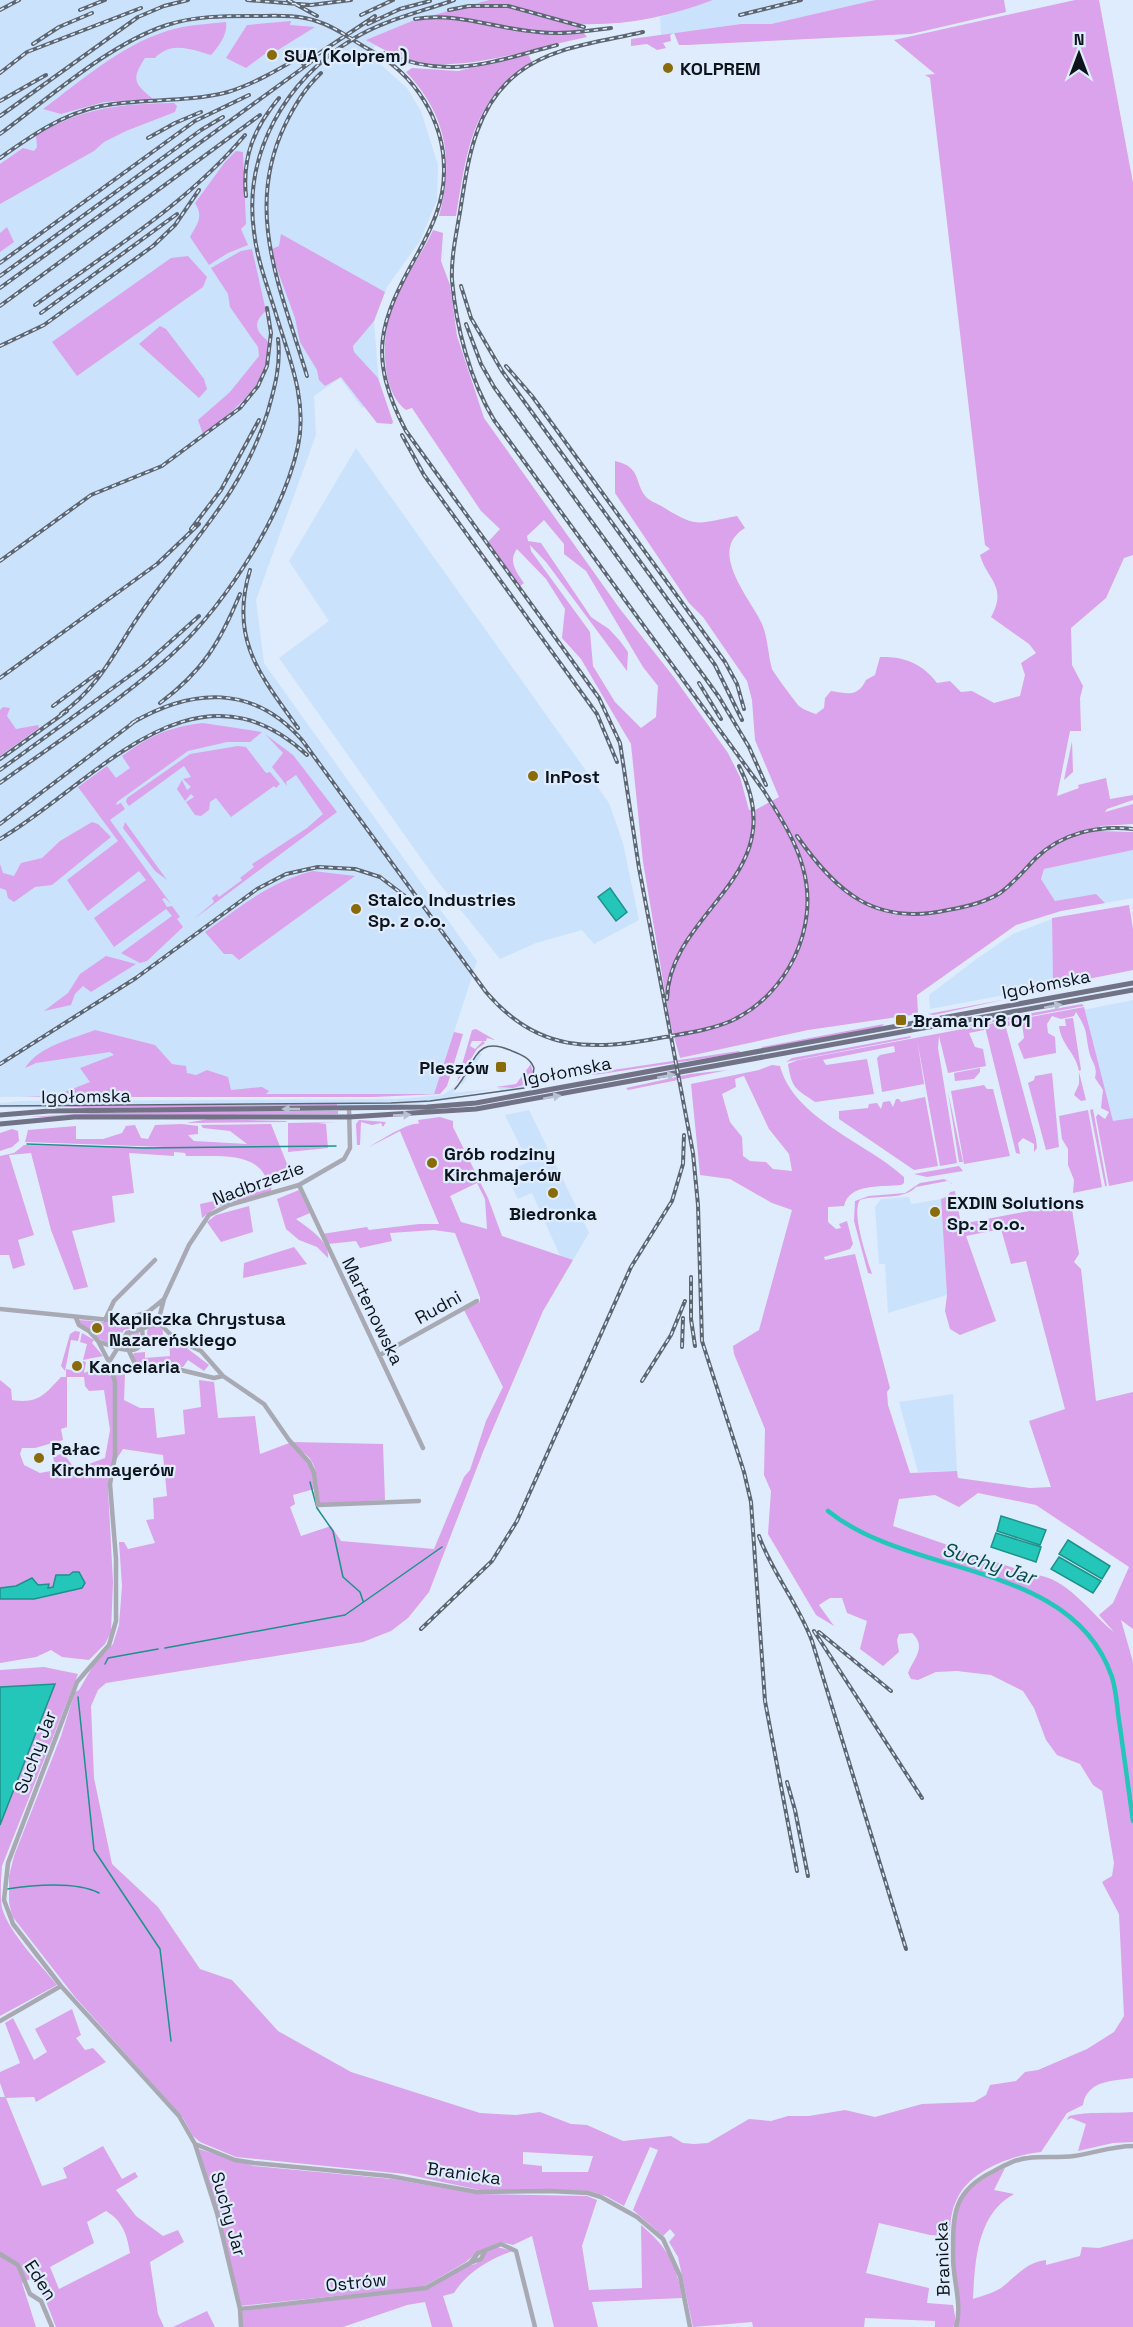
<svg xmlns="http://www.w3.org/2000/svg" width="1133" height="2327" font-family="'Space Grotesk',sans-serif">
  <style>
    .built { fill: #cbe2fd }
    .green { fill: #daa3ec; fill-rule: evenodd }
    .water { fill: #24c6b9; stroke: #1d918a; stroke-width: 1.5 }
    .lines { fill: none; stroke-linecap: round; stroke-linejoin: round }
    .stream { stroke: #1d918a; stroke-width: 1.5 }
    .canal { stroke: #24c6b9; stroke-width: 4.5 }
    .minor { stroke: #a8a9b3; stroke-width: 4.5 }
    .major { stroke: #717285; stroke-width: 5 }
    .tram { stroke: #5c6570; stroke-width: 1.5 }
    .rail-casing { stroke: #5c6570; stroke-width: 4 }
    .rail { stroke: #deecfd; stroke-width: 1.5; stroke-dasharray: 4.5; stroke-linecap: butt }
    .oneway { fill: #b8c1d3 }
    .poi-dot { fill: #896b09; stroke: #deecfd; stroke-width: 2 }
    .labels { text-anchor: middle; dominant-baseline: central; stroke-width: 4.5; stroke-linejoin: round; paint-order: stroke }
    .poi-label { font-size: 18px; font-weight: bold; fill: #0e141b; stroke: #deecfd; text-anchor: start }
    .street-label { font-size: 18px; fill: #0e141b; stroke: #deecfd }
    .water-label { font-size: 20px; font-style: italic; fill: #064a44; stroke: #deecfd }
  </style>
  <rect width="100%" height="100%" fill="#deecfd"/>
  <!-- built -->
  <path class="built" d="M 0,0 L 489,0 L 412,21 L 367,40 L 376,45 L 369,54 L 407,88 L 421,111 L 438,165 L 437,200 L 420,241 L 387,287 L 374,321 L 380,397 L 362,408 L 340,378 L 314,396 L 316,435 L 256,600 L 264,663 L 477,961 L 434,1094 L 0,1097 Z
    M 713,0 L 875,0 L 771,24 L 741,24 L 661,35 L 660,17 Z
    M 356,448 L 609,803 L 623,843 L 639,920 L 594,944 L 582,930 L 536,943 L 500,959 L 435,878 L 279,658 L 329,621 L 289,561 Z
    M 1133,850 L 1133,898 L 1061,911 L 1041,879 L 1044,869 Z
    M 1052,919 L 1053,986 L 930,1009 L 929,995 L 975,960 L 1013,934 Z
    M 1133,1000 L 1133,1118 L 1113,1122 L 1083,1010 Z
    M 478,1052 L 482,1054 L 462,1085 L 459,1083 Z
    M 533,1063 L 535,1075 L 529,1086 L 496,1093 L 501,1090 L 496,1087 L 513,1088 L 526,1085 L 532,1077 Z
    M 457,1085 L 460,1086 L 452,1093 L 493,1089 L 452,1097 L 494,1093 L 424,1103 L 390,1105 L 0,1108 L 0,1103 L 23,1101 L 397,1099 L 443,1095 Z
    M 529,1110 L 589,1233 L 573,1260 L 560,1256 L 532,1193 L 518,1199 L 505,1173 L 528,1162 L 505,1115 Z
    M 909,1197 L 911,1204 L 941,1199 L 947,1295 L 888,1313 L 885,1264 L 879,1264 L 875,1207 L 881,1199 Z
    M 953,1394 L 957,1471 L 918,1472 L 899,1402 Z"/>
  <!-- green -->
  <path class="green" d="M 489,0 L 713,0 C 668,17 624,26 576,24 L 587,37 C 537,47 467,72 417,62 C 400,59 381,48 366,40 L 412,21 Z
    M 875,0 L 1004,0 L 1006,12 L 911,34 L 686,45 L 679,45 L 674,33 L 670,35 L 671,41 L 663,43 L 666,48 L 657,50 L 647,44 L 631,46 L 631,39 L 741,24 L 771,24 Z
    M 1075,0 L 1099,0 L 1133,183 L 1133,555 L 1124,558 L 1106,598 L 1071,628 L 1072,665 L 1083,686 L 1080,698 L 1081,731 L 1070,731 L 1057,796 L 1079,788 L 1078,785 L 1106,778 L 1110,799 L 1133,795 L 1133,800 L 1107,809 L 1105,812 L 1133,804 L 1133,824 L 1100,826 L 1100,831 L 1133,832 L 1133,850 L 1044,869 L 1041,879 L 1055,901 L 1096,894 L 1105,903 L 1061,911 L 1016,925 L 917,995 L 918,1014 L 808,1030 L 680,1058 L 670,1022 L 643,862 L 631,744 L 581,659 L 562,638 L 565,609 L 546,579 L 517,549 C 508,561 516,572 524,583 L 520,586 L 488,542 L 500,529 L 481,511 L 412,408 L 406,410 C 380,391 382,337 391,309 C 401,282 421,256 433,230 L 443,233 L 441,261 L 450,285 L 457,336 L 484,418 L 620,609 L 673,676 L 728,753 L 740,777 L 749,810 L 755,810 L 779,797 L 755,740 L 752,700 L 747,681 L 703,617 L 689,603 L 615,493 L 615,461 C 642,467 634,483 646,497 C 650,501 658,504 663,507 C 698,529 698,523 737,516 L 745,528 C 706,551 751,599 762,624 C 768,638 768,655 772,669 C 773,672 797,704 799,706 C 804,710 810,712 816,714 L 824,708 L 825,698 L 831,691 C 848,694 858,697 866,680 L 875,675 L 880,657 C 904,656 923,664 937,683 L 950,681 L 961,692 L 972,691 L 994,703 L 1020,696 L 1025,675 L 1021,663 L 1036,653 L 1029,644 L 991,617 C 1008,586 987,580 980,555 L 990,549 L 985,545 L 930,78 L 925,75 L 935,74 L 894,40 ZM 544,520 L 564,544 L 564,554 L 586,571 L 643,667 L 658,686 L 656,717 L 641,728 L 615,702 L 593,666 L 590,632 L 531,551 L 530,545 L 546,562 L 627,671 L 628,652 L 620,641 L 609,629 L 591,617 L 541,543 L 528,541 L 527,536 Z
    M 291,21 L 290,25 L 315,27 L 278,50 L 273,48 L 246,68 L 226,58 L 247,25 Z
    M 226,22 C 228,34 219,46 211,55 C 190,49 171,41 155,58 L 145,58 C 131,80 134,83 153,99 L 104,102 L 61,114 L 43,109 C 81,81 121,45 167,31 C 186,25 206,24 226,22 Z
    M 528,54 L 532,62 C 471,100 467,151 456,216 L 439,216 C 454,161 447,115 406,72 L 412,68 L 458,71 Z
    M 174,103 L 177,106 L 175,112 L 126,131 L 104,142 L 94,151 L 0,204 L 0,164 L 23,148 L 34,151 L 37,147 L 36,135 C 86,107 118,104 174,103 Z
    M 236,151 L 243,152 L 246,224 L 241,229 L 248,245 L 228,253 L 209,265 L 190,237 C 197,224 204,217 195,203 L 225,162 Z
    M 7,227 L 14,242 L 0,252 L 0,233 Z
    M 281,234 L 385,292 L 374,321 L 353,346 L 354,352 L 378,378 L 393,422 L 392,424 L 377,423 L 341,377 L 325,386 L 319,380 L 317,370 L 300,342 L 295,318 L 273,258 L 272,249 L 279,246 Z
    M 252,249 L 266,311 C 254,321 254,330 267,340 C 279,377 228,416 203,434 L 198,420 L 230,392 L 259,356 L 258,347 L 230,307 L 228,294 L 211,268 L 241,251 Z
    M 188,256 L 207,277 L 203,287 L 77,376 L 52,342 L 171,258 Z
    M 160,326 L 166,329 L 204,379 L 207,389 L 199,398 L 139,344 Z
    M 3,707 L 10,708 L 7,716 L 16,729 L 38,725 L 39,728 L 0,756 L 0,710 Z
    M 203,723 L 262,732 L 250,742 L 227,742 L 188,751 L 117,802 L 116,805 L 121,803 L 125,809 L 110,820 L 171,904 L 165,898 L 162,899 L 167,907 L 172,906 L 180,917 L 177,919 L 183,927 L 147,961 L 140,963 L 121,953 L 172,916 L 166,909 L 114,947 L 94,918 L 146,880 L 139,871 L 88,911 L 67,880 L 118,841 L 78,787 L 107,766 L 116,778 L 130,768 L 122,756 C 150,736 168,727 203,723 Z
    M 265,734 L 293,755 L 337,812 L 194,919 L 214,902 L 212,898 L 217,894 L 219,897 L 242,880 L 240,878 L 254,867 L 252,864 L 307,828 L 323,814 L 296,775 L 286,782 L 287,786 L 272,767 L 283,753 Z
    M 1072,741 L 1073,772 L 1064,780 Z
    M 238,746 L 246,747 L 266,773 L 270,772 L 280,784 L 276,788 L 274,786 L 231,817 L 216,798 L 210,802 L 209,810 L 201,816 L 195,815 L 186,802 L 194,797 L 191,794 L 185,801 L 177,789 L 182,780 L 187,790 L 191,787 L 183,779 L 191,777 L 184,766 L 129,806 L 126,802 L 127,798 L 190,754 Z
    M 92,822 L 98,824 L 111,837 L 52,885 L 35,887 L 14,902 L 8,898 L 6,890 L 0,888 L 0,864 L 3,873 L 14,876 L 21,863 L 42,858 L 60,841 Z
    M 125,822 L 167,880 L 155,871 L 123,828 Z
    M 313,871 L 355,876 L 239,960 L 232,954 L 224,954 L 205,932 C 241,906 269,882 313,871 Z
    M 1129,905 L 1133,929 L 1133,970 L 1053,986 L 1052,918 Z
    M 106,956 L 136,964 L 91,992 L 83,986 L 75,994 L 71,1005 L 44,1011 L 68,993 L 80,974 Z
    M 1007,999 L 934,1015 L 928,1014 Z
    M 1082,1004 L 1084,1006 L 1004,1021 L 1005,1018 Z
    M 1084,1007 L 1113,1121 L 1133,1118 L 1133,1181 L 1109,1186 L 1096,1117 L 1098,1114 L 1105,1119 L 1109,1112 L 1101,1108 L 1103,1090 L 1095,1078 C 1098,1065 1091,1062 1089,1051 C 1085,1031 1088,1031 1076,1012 L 1074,1016 L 1061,1019 L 1052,1016 L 1047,1024 L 1048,1033 L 1055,1037 L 1056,1053 L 1024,1059 L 1018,1044 L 1024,1038 L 1022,1023 L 1007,1026 L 1005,1024 L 1036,1139 L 1037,1148 L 1034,1152 L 1034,1144 L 1023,1138 L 1018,1143 L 1020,1154 L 1016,1153 L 985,1027 L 984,1030 L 969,1033 L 975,1047 L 983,1049 L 986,1066 L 948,1073 L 939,1036 L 938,1048 L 957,1163 L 940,1166 L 917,1039 L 924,1084 L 882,1092 L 877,1058 L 880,1055 L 895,1052 L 894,1046 L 823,1060 L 826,1065 L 867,1059 L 874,1094 L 815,1102 C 795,1088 792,1089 788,1064 L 798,1060 L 1000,1022 L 1001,1025 L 1004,1022 Z
    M 1073,1018 L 1081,1070 L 1079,1071 C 1076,1053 1061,1045 1059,1026 L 1066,1026 L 1065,1019 Z
    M 997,1019 L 1000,1021 L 942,1031 Z
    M 884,1024 L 881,1027 L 761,1049 L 762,1047 Z
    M 476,1029 L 495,1040 L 487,1038 L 486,1041 L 472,1041 L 470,1046 L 475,1049 L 483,1041 L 485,1043 L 477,1049 L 457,1082 L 472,1030 Z
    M 95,1030 L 155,1045 L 172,1064 L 186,1066 L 187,1073 L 196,1075 L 207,1070 L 228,1077 L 231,1090 L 262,1087 L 269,1091 L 266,1094 L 434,1094 L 454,1032 L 463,1034 L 447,1086 L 440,1094 L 373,1097 L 22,1097 L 81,1095 L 62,1093 L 90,1082 L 80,1068 L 114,1055 L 110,1052 L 36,1063 L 25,1068 C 39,1046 72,1039 95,1030 Z
    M 911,1036 L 910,1038 L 786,1062 L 792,1058 Z
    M 739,1051 L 741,1053 L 594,1075 L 583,1070 L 593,1073 Z
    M 531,1064 L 533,1075 L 527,1084 L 513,1088 L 496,1087 L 516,1084 Z
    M 772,1065 L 780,1066 C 794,1119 866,1142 904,1177 L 904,1183 L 901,1185 C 882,1187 849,1183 844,1206 L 828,1207 L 828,1222 L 836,1229 L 841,1228 L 839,1224 L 847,1221 L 853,1244 L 850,1249 L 824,1257 L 825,1260 L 855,1254 L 890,1388 L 887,1392 L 888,1405 L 910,1473 L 957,1471 L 958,1478 L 1030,1488 L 1051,1487 L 1029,1421 L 1065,1409 L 1026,1261 L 1011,1264 L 1001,1229 L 966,1236 L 996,1321 L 960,1335 L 950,1329 L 945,1311 L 947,1295 L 941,1199 L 948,1196 L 950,1192 L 955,1191 L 961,1224 L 1071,1203 L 1079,1254 L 1074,1262 L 1081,1269 L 1096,1401 L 1133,1392 L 1133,1629 L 1121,1620 L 1133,1662 L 1133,2078 C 1113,2081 1087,2080 1083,2105 L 1067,2113 L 1041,2152 C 1013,2155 970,2170 957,2199 C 951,2210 950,2224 950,2236 L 930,2235 L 879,2223 L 866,2273 L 929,2288 L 927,2303 L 953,2305 L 956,2322 L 953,2327 L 935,2327 L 935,2321 L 865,2318 L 864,2327 L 753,2327 L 752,2322 L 693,2327 L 678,2257 L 669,2242 L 675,2235 L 670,2229 L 663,2236 L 633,2210 L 658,2150 L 650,2147 L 624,2206 L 606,2196 L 589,2191 L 480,2190 L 405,2174 L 236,2157 L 200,2142 L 193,2136 L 183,2118 L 75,1997 L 12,1916 L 9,1902 L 9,1876 L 14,1856 L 61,1736 L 75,1692 L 79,1690 L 93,1666 L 113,1644 L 119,1625 L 122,1586 L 119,1542 L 124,1542 L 128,1549 L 155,1543 L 146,1520 L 154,1519 L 153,1498 L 167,1496 L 163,1455 L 123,1449 L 110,1469 L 108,1488 L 113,1582 L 111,1632 L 105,1644 L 89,1660 L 62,1657 L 51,1650 L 36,1657 L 0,1663 L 0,1599 L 34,1599 L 82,1588 L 70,1575 L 56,1575 L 53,1587 L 48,1588 L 49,1584 L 38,1586 L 32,1578 L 16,1586 L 0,1588 L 0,1380 L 11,1389 L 12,1400 C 39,1404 45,1394 61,1377 L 66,1377 L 66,1369 L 81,1372 L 83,1361 L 86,1362 L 84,1373 L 105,1365 L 110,1376 L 125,1374 L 124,1400 L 140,1408 L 154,1408 L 157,1438 L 185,1434 L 183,1410 L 201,1407 L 199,1380 L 214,1382 L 218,1418 L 255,1416 L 260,1454 L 292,1442 L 383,1444 L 385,1500 L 320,1504 C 315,1487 321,1462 302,1452 L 313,1473 L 314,1489 L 293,1495 L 295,1504 L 290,1507 L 301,1536 L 331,1526 L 341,1541 L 434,1549 L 464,1477 L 470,1470 L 486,1421 L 503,1387 L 464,1310 L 480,1302 L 480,1297 L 455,1233 L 434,1230 L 390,1233 L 392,1241 L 360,1248 L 356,1241 L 328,1244 L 322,1234 L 367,1227 L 369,1230 L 419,1224 L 439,1224 L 400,1131 L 369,1147 C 379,1141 410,1121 419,1124 L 418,1120 L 440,1117 L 453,1121 L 453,1127 L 488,1198 L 502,1236 L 573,1260 L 543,1311 L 483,1452 L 429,1592 L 408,1618 L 391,1631 L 363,1642 L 106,1683 L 98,1690 L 91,1706 L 94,1778 L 112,1864 L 158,1907 L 200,1969 L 232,1980 L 278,2031 L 351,2072 L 480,2113 L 516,2115 L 540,2112 L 571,2124 L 587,2125 L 623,2141 L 671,2136 L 683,2143 L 694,2144 L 708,2143 L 749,2119 L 771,2121 L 788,2116 L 809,2116 L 845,2110 L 875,2117 L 922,2104 L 974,2102 L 986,2095 L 990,2085 L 1016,2081 L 1025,2072 L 1038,2070 L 1087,2049 L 1114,2032 L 1124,2016 L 1119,1914 L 1102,1882 L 1112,1876 L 1114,1863 L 1102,1791 L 1093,1785 L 1080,1764 L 1057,1755 L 1046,1740 L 1034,1708 L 1023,1691 L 991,1675 L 957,1671 L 936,1672 L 918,1680 L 911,1679 L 908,1673 C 914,1658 927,1647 912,1633 L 899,1634 L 897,1640 L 899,1652 L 883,1666 L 860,1649 L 867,1621 L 847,1613 L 842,1598 L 830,1598 L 819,1605 L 834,1626 L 816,1615 L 768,1534 L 771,1491 L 764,1475 L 765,1429 L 734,1354 L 733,1346 L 759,1330 L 792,1210 L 772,1203 L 730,1179 L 700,1175 L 691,1084 L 759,1070 ZM 744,1076 L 769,1129 L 789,1154 L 792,1171 L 773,1169 L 766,1162 L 750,1161 L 743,1156 L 742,1137 L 730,1122 L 722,1094 L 736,1087 L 735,1079 ZM 477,1183 L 485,1199 L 487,1229 L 461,1222 L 450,1196 ZM 67,1377 L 84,1377 L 85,1386 L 89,1391 L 104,1390 L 110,1430 L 105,1458 L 75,1469 L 63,1453 L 53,1457 L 56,1470 L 40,1473 L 24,1465 L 20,1454 L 22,1448 L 35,1448 L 63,1440 L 61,1429 L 67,1427 ZM 978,1493 L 1036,1505 L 1129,1567 L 1113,1603 L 1099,1615 L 1114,1632 C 1091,1614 1066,1576 1034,1575 L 893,1526 L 899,1499 L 935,1495 L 959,1507 ZM 523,2152 L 593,2156 L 588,2172 L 542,2172 L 542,2166 L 523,2164 Z
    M 980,1068 L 980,1072 L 974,1079 L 955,1081 L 954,1073 Z
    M 728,1070 L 628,1090 L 626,1088 L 690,1074 Z
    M 1079,1072 L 1086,1100 L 1081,1101 L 1074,1095 L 1079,1084 Z
    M 1052,1073 L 1059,1147 L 1046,1150 L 1028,1083 L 1034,1080 L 1035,1076 Z
    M 984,1085 L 987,1089 L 993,1089 L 1010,1156 L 964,1164 L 951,1091 Z
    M 923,1086 L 938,1166 L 914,1170 L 839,1119 L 839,1111 L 868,1108 L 869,1104 L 877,1103 L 881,1109 L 883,1102 L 890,1101 L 893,1107 L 896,1099 L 899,1099 L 901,1102 L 925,1097 Z
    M 948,1092 L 963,1162 L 959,1162 Z
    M 337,1104 L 337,1106 L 87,1108 L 63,1106 Z
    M 1093,1109 L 1107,1186 L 1105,1186 L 1090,1110 Z
    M 1088,1110 L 1102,1187 L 1073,1193 L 1074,1180 L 1068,1165 L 1068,1149 L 1062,1139 L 1059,1116 Z
    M 231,1111 L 338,1111 L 338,1114 L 29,1117 L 92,1113 Z
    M 209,1119 L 286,1121 L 287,1122 L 186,1123 Z
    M 359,1120 L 386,1122 L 383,1127 L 381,1123 L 372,1125 L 361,1122 L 360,1145 L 357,1145 L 356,1124 Z
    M 339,1122 L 318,1123 L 326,1124 L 328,1148 L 288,1152 L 288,1123 Z
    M 182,1124 L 198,1126 L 198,1134 L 188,1135 L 194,1141 L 247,1144 L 230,1131 L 203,1128 L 201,1125 L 271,1124 L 291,1174 L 272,1179 L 271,1192 L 217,1207 L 202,1218 L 200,1204 L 269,1189 C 264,1149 217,1157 186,1156 L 185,1153 L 174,1152 L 174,1156 L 129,1153 L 134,1193 L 112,1196 L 115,1222 L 72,1231 L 88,1287 L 74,1290 L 51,1230 L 31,1153 L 9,1155 L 34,1235 L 18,1240 L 25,1265 L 13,1269 L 9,1255 L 0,1255 L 0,1156 L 14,1153 L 24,1145 L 194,1148 L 25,1142 L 28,1130 L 76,1126 L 76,1139 L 103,1139 L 122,1133 L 126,1126 L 135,1125 L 141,1138 L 148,1139 L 155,1125 Z
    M 12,1129 L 18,1131 L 19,1141 L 12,1147 L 0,1151 L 0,1133 Z
    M 959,1166 L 963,1171 L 927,1177 L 914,1174 Z
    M 944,1179 L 953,1184 L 947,1181 L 916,1187 C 903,1201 877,1194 860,1200 C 851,1213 867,1258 872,1274 L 868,1273 L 854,1221 L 855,1201 L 869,1196 L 905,1193 L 920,1183 Z
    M 299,1190 L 310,1213 L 296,1219 C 308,1228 330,1241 328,1258 L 317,1247 L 299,1240 L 286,1229 L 277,1199 Z
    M 249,1206 L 253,1232 L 221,1242 L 207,1222 L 216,1215 Z
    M 294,1247 L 307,1264 L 243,1278 L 244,1263 Z
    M 141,1317 L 151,1324 L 124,1330 L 115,1345 L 99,1339 L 80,1323 L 79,1320 L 118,1323 Z
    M147 1333a8 8 0 1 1 16 0a8 8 0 1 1-16 0Z
    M 75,1331 L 80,1332 L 78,1341 L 71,1340 L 65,1371 L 61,1366 L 70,1334 Z
    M 139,1331 L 140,1338 L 137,1345 L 124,1347 L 126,1335 Z
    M 82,1333 L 94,1340 L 92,1343 L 103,1356 L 83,1360 L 87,1344 L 80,1342 Z
    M 169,1339 L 179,1342 L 209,1365 L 204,1371 L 188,1360 L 183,1367 L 139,1367 L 133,1355 L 134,1353 L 145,1352 L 145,1358 L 170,1356 Z
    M 44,1667 L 78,1674 L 2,1866 C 1,1880 0,1895 2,1908 C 9,1933 41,1965 57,1985 L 0,2016 L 0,1825 L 54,1684 L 0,1687 L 0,1670 Z
    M 72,2009 L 81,2035 L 76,2038 L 85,2050 L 93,2048 L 106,2062 L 36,2102 L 34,2097 L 6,2098 L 42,2186 L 67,2178 L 63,2168 L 103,2146 L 122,2179 L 135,2172 L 138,2177 L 116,2190 L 136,2216 L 163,2236 L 178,2230 L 184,2242 L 150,2262 L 158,2314 L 164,2327 L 56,2327 L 36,2276 L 22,2283 L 36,2327 L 0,2327 L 0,2097 L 5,2097 L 0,2083 L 0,2072 L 20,2063 L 5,2023 L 13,2018 L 34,2060 L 47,2052 L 35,2029 ZM 106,2211 C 123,2221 127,2235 130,2253 L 59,2289 L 50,2267 L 94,2243 L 87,2222 Z
    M 1133,2112 L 1133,2142 L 1113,2143 L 1078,2151 L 1086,2124 L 1071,2118 L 1067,2120 L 1069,2116 C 1089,2111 1110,2114 1133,2112 Z
    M 199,2149 L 254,2166 L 392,2179 L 478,2194 L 587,2196 L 597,2200 L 582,2246 L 589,2290 L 642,2288 L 641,2225 C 667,2247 677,2264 682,2298 L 592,2302 L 598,2327 L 554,2327 L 532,2236 L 513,2245 L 501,2242 L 478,2251 L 466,2262 L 423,2287 L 240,2306 Z
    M 1005,2168 L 994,2190 L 1014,2194 C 977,2214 975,2261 973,2299 C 982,2296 993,2293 1001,2288 C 1016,2277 1026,2262 1046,2260 L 1046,2265 L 1080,2256 L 1082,2247 L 1099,2248 L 1133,2239 L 1133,2327 L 958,2327 C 958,2300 950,2232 957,2210 C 964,2188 986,2177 1005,2168 Z
    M 497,2247 L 513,2251 C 491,2258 466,2273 454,2293 L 443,2296 L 453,2327 L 432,2327 L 425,2302 L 407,2305 L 343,2327 L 242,2327 L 242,2311 L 428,2289 L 466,2266 L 476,2264 L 487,2251 Z
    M 207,2311 L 215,2327 L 173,2327 Z"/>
  <!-- water -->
  <path class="water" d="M 610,888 L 627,912 L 616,921 L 598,897 Z
    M 1001,1516 L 1046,1530 L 1040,1545 L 997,1531 Z
    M 996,1533 L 1041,1547 L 1036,1562 L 991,1547 Z
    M 1068,1540 L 1110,1566 L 1102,1579 L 1059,1554 Z
    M 1059,1557 L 1101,1581 L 1093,1593 L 1051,1569 Z
    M 73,1572 L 79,1572 L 85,1583 L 82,1588 L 34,1599 L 0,1599 L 0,1588 L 16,1586 L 32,1578 L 38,1585 L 49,1584 L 48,1588 L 53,1587 L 56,1575 L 69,1575 Z
    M 55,1684 L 0,1825 L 0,1687 Z"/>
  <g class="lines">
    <!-- stream -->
    <path class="stream" d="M 27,1144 L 144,1148 L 336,1146
      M 310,1482 L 317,1508 L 333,1531 L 343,1577 L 360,1592 L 363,1601
      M 165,1648 L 345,1615 L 442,1547
      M 105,1664 L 108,1658 L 158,1649
      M 78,1697 L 94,1850 L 160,1949 L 171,2041
      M 7,1889 C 32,1885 76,1881 99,1893"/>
    <!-- canal -->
    <path class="canal" d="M 828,1511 C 913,1579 1072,1560 1112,1677 C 1117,1693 1117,1710 1120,1727 C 1124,1758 1129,1790 1133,1821"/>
    <!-- minor -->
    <path class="minor" d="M 299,1185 L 423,1448
      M 0,1309 L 120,1321 L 148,1312 L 164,1299 L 189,1245 L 209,1215 L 229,1205 L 299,1185 L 344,1159 L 350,1148 L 349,1108
      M 143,1314 L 158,1322 L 175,1339 L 201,1351 L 223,1376 L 264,1404 L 289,1440 L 309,1462 L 314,1473 L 318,1505 L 419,1501
      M 76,1318 L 79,1325 L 89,1331 L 98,1341 L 109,1362 L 115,1382 L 115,1456 L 110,1484 L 116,1559 L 116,1621 L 109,1645 L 77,1682 L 8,1863 L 4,1900 L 13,1924 L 61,1986 L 179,2116 L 195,2144 L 217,2213 L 240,2309 L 241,2327
      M 105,1320 L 114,1301 L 155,1260
      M 100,1342 C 116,1348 147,1362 142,1329 L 158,1322 L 164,1299
      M 129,1351 L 137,1368 L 181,1370 L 214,1378 L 223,1376
      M 380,1355 L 477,1301
      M 109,1362 L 127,1333 L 142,1329
      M 0,2021 L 61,1986
      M 195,2144 L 235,2160 L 254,2163 L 389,2176 L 477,2192 L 550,2191 L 588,2193 L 601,2197 L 637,2217 L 663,2239 L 680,2276 L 690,2327
      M 0,2254 L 18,2265 L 30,2294 L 41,2301 L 52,2327
      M 470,2263 L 481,2259 L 485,2251
      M 240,2309 L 426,2288 L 470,2263 L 478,2253 L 501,2244 L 516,2251 L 535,2327
      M 956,2327 C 963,2305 952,2277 953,2254 C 953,2213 953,2191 994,2171 C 1005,2165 1016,2159 1028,2158 C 1043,2156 1059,2158 1074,2156 C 1094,2153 1113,2146 1133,2146"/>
    <!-- major -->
    <path class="major" d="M 0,1115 L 49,1111 L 427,1107 L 476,1103 L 1133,983
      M 0,1124 L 74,1117 L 349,1117 L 476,1109 L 1133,990"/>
    <!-- tram -->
    <path class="tram" d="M 0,1106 L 391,1103 L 430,1101 L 524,1088 L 532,1080 L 534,1068 C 530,1058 522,1055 512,1051 C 473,1033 476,1066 455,1089"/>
    <defs>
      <path id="rail" d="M 247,0 L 311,5 L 351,0
        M 288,0 L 317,16
        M 0,10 L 19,0
        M 80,10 L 105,0
        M 449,10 L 469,6 L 508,6 L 584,27
        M 361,15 L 393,0
        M 740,15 L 801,0
        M 415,19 C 458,12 496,29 538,32 C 562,35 587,31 611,28
        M 368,24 L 400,9 L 430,1
        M 33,44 L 59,27 L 92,13
        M 385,53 C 449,81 494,61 557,45
        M 303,64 L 375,16
        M 0,73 L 27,52 L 141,8
        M 0,101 L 46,75
        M 0,116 L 138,17 L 164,6 L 188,0
        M 0,134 C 49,98 109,44 167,25 C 195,16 223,16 252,16 C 275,16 297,14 319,22 C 338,28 353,41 370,50 C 415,74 445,121 444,172 C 444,202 432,227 418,253 C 379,322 367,356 406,431 L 599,698 L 620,743 L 639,868 L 693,1153 L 698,1205 L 702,1341 L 744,1472 L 751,1502 L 765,1701 L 797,1871
        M 148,138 L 175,123 L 201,112
        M 0,158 C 31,136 62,114 101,106 C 143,98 186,103 228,92 C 257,83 284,66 310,51
        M 246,196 C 242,157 254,128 279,98
        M 0,263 L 195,121 L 249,95
        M 0,276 L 201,130 L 223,117
        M 461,286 L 471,318 L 502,371 L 715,665 L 742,720
        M 0,288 L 311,62
        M 35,305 C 108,252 187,204 245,135
        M 0,306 L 260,115
        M 41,313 L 177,214
        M 466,324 L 481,364 L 494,387 L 719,697 L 749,747 L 766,785
        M 0,346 L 44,325 L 153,246 L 175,225 L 199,190
        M 506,366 L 532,396 L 725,662 L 737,684 L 744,709
        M 307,376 C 282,291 243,212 285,125 C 294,106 306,87 321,73
        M 402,435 L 424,475 L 597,714 L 617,762
        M 191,529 L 221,490 L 259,420
        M 0,561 L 91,495 L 162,466 L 240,408 L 258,386 L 267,366 L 271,333 L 267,308
        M 250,570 C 229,639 260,675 298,728
        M 0,678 L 157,564 L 199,524
        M 699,683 L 721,719
        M 160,703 C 203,671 220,642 240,594
        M 53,706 L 99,672
        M 61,714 C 103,684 116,647 145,607 C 192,541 244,491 268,411 C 275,386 281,365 278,339
        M 132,723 C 192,688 253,684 302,740 L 486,992 C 538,1053 592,1051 665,1037 C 687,1033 710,1030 731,1021 C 787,995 820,928 803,868 C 796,841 779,815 764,791 L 494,420 C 470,380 456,327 452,280 C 451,258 456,235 460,212 C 468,161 474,107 518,73 C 553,46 601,42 643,32
        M 0,759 L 67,711
        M 0,770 L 143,666 L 199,616
        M 0,783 C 54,744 111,707 161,664 C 218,616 282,520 298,446 C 308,400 288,355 275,311 C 267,285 257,259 254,232 C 243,152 286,80 353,39 C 383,20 421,12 454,0
        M 0,824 L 138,719
        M 797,836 C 837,893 875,926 948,910 C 966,907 984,903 1000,893 C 1014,883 1024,870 1036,858 C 1062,833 1098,825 1133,829
        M 0,839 C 94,784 194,650 307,755
        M 667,999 C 669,910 796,876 739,766
        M 0,1064 L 136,978 L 257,889 L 286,874 L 318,867 L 355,869 L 380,877 L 414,903
        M 691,1277 L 691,1319 L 695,1346
        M 682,1347 L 683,1318
        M 642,1381 L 671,1335 L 685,1301
        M 759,1536 C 772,1573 798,1603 812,1641 L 906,1949
        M 421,1629 L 492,1561 L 517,1521 L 631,1267 L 672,1201 L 683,1164 L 684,1135
        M 814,1631 L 922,1798
        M 819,1632 L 891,1691
        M 787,1782 L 795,1810 L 808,1876"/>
    </defs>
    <!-- rail casing -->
    <use href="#rail" class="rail-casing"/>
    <!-- rail -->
    <use href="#rail" class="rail"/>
  </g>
  <!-- one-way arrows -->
  <defs><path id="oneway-solid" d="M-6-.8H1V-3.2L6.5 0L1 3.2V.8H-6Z" transform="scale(1.5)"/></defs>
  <g class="oneway">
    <use href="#oneway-solid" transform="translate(1053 1006) rotate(-10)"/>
    <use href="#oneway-solid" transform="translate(666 1076) rotate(-10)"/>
    <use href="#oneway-solid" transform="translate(552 1097) rotate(-10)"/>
    <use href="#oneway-solid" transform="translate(291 1109) rotate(180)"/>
    <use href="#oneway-solid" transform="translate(402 1115) rotate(-3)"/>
  </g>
  <!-- markers -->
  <g class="poi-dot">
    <circle cx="272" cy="55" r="6"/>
    <circle cx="668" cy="68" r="6"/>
    <circle cx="533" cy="776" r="6"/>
    <circle cx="356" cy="909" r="6"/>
    <rect x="895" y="1014" width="12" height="12" rx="3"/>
    <rect x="495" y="1061" width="12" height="12" rx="3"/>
    <circle cx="432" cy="1163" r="6"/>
    <circle cx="553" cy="1193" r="6"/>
    <circle cx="935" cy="1212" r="6"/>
    <circle cx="97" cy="1328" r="6"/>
    <circle cx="77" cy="1366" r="6"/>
    <circle cx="39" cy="1458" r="6"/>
  </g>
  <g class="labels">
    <!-- poi labels -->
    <g class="poi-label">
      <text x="284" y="55">SUA (Kolprem)</text>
      <text x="680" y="68">KOLPREM</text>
      <text x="545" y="776">InPost</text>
      <text x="368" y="899">Stalco Industries<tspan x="368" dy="21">Sp. z o.o.</tspan></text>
      <text x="913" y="1020">Brama nr 8 01</text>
      <text x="489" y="1067" text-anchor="end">Pleszów</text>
      <text x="444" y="1153">Grób rodziny<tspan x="444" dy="21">Kirchmajerów</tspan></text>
      <text x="947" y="1202">EXDIN Solutions<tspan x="947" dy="21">Sp. z o.o.</tspan></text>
      <text x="553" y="1213" text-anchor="middle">Biedronka</text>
      <text x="109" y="1318">Kapliczka Chrystusa<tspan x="109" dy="21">Nazareńskiego</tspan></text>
      <text x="89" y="1366">Kancelaria</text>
      <text x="51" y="1448">Pałac<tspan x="51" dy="21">Kirchmayerów</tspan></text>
    </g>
    <!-- street labels -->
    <g class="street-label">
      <text transform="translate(1046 984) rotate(-11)">Igołomska</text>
      <text transform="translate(567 1071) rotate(-11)">Igołomska</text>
      <text transform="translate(86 1096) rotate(-1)">Igołomska</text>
      <text transform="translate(258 1183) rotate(-20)">Nadbrzezie</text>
      <text transform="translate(438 1307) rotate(-29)">Rudni</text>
      <text transform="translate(373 1311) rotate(64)">Martenowska</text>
      <text transform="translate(35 1752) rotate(-69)">Suchy Jar</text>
      <text transform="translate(464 2173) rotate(8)">Branicka</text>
      <text transform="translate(229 2214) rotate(74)">Suchy Jar</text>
      <text transform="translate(942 2259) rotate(-92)">Branicka</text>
      <text transform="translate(41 2280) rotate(57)">Eden</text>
      <text transform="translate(356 2282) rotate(-6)">Ostrów</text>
    </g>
    <!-- water labels -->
    <g class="water-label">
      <text transform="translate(989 1563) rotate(18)">Suchy Jar</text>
    </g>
  </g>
  <!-- north arrow -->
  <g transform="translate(1079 54)" stroke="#deecfd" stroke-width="4.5" paint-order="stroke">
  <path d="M0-4.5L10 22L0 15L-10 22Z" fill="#0e141b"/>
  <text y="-9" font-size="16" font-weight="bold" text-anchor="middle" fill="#0e141b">N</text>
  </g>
</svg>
